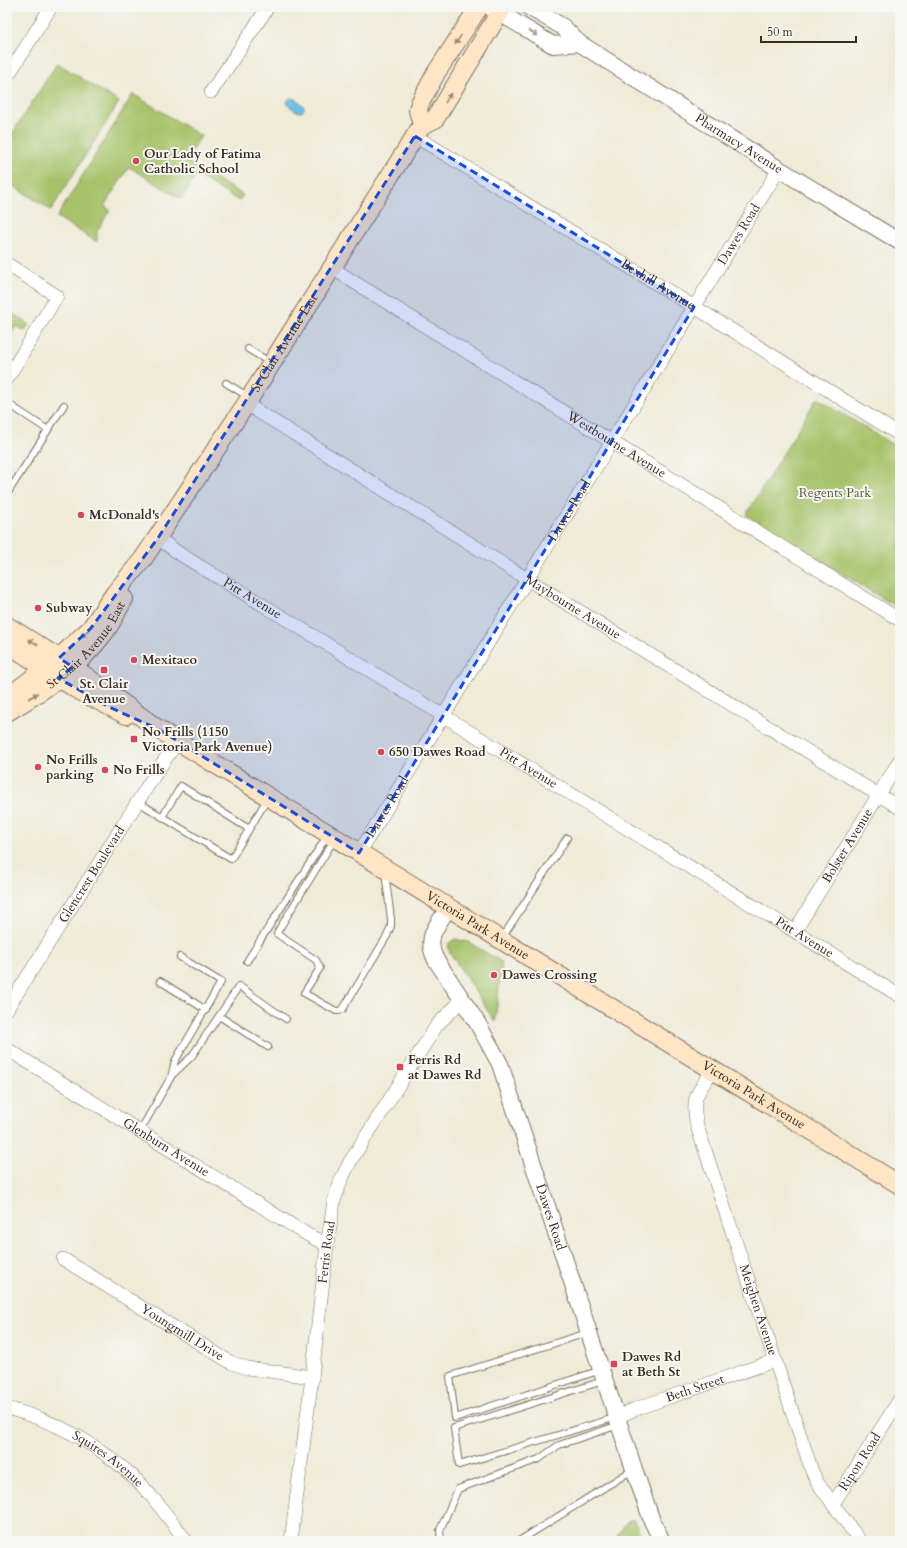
<svg xmlns="http://www.w3.org/2000/svg" width="907" height="1548" font-family="Cardo,serif">
  <style>
    .green { fill: #a7c36a; stroke: #717644 }
    .water { fill: #6fc1ea; stroke: #557684 }
    .lines { fill: none; stroke-linecap: round; stroke-linejoin: round }
    .service-casing { stroke: #7a6e5f; stroke-width: 8 }
    .minor-casing { stroke: #7a6e5f; stroke-width: 14 }
    .tertiary-casing { stroke: #7a6e5f; stroke-width: 18 }
    .secondary-casing { stroke: #7a6e5f; stroke-width: 20 }
    .service { stroke: #fff; stroke-width: 6 }
    .minor { stroke: #fff; stroke-width: 13 }
    .tertiary { stroke: #fff; stroke-width: 16 }
    .secondary { stroke: #fde5c5; stroke-width: 18 }
    .oneway { fill: #a79f9a }
    .oneway2 { fill: #9c8872 }
    .marked { fill: #1d4ed8; fill-opacity: 0.2; stroke: #1d4ed8; stroke-width: 3; stroke-dasharray: 8 5; stroke-linejoin: round }
    .poi-dot { fill: #d1495b; stroke: #f6f6f2; stroke-width: 1.5 }
    .labels { text-anchor: middle; dominant-baseline: central; stroke-width: 4; stroke-linejoin: round; paint-order: stroke }
    .street-label { font-size: 13px; fill: #3b2a1e; stroke: #f6f6f2 }
    .poi-label { font-size: 13px; font-weight: bold; fill: #3b2a1e; stroke: #f6f6f2; text-anchor: start }
    .park-label { font-size: 13px; fill: #5b5835; stroke: #f6f6f2 }
  </style>
  <rect width="100%" height="100%" fill="#f6f6f2"/>
  <filter id="ink" filterUnits="userSpaceOnUse"><feTurbulence type="fractalNoise" baseFrequency=".025" numOctaves="2"/><feDisplacementMap in="SourceGraphic" scale="8" xChannelSelector="R" yChannelSelector="G"/><feConvolveMatrix kernelMatrix="1 2 1 2 8 2 1 2 1" color-interpolation-filters="sRGB"/></filter>
  <filter id="wash" filterUnits="userSpaceOnUse"><feTurbulence type="fractalNoise" baseFrequency=".012" numOctaves="4" result="noise"/><feDisplacementMap in="SourceGraphic" scale="16" xChannelSelector="R" yChannelSelector="G"/><feGaussianBlur stdDeviation="0.9" result="paint"/><feColorMatrix in="noise" values="0 0 0 0 0 0 0 0 0 0 0 0 0 0 0 0 0 1.4 0 .05"/><feComposite in="paint" operator="in"/></filter>
  <g filter="url(#wash)">
    <rect width="100%" height="100%" fill="#efebd7"/>
    <!-- green -->
    <path class="green" d="M 57,63 L 119,102 L 51,210 L 7,182 L 7,142 Z
      M 133,94 L 201,136 L 186,161 L 243,195 L 239,201 L 196,175 L 181,199 L 129,167 L 104,206 L 110,210 L 97,231 L 97,242 L 57,217 Z
      M 7,310 L 29,324 L 25,331 L 16,326 L 7,339 Z
      M 817,398 L 900,449 L 900,609 L 746,515 Z
      M 455,939 L 468,942 L 502,962 L 495,1022 L 450,953 L 448,948 L 449,943 Z
      M 633,1519 L 644,1541 L 614,1541 L 626,1523 Z"/>
    <!-- water -->
    <path class="water" d="M 290,98 C 295,98 303,103 304,108 L 302,112 C 296,112 288,107 287,101 Z"/>
  </g>
  <g filter="url(#ink)">
    <g class="lines">
      <defs>
        <path id="service" d="M 248,349 L 271,363
          M 226,383 L 249,397
          M 7,403 L 48,430
          M 7,494 L 64,405
          M 138,802 L 231,859 L 268,798
          M 162,817 L 181,786 L 249,829
          M 334,840 L 278,931 L 277,934 L 316,960 L 320,968 L 304,993 L 336,1011 L 339,1011 L 343,1009 L 387,936 L 391,926 L 391,919 L 385,872
          M 502,938 L 567,838
          M 247,961 L 327,836
          M 160,981 L 206,1010
          M 219,1016 L 268,1047
          M 172,1075 L 192,1056 L 239,986 L 286,1019
          M 140,1131 L 171,1077 L 175,1061 L 221,982 L 180,957
          M 587,1333 L 450,1376 L 455,1418 L 601,1370
          M 603,1381 L 454,1428 L 459,1465 L 617,1417
          M 441,1541 L 440,1530 L 458,1489 L 539,1459 L 559,1445 L 619,1425
          M 519,1541 L 634,1469"/>
        <g id="minor">
          <path d="M 7,77 L 51,7"/>
          <path d="M 211,92 L 268,7"/>
          <path id="s1" d="M 415,136 L 706,314 L 900,435"/>
          <path d="M 7,264 L 57,296 L 7,379"/>
          <path id="s2" d="M 333,268 L 349,279 L 900,620"/>
          <path id="s3" d="M 246,404 L 527,579 L 900,808"/>
          <path id="s4" d="M 158,538 L 180,554 L 900,996"/>
          <path id="s5" d="M 359,853 L 779,169"/>
          <path id="s6" d="M 795,931 L 900,760"/>
          <path id="s7" d="M 7,1009 L 159,768 L 178,741"/>
          <path id="s8" d="M 7,1049 L 308,1235 L 327,1245"/>
          <path id="s9" d="M 713,1070 C 697,1094 691,1096 697,1126 L 812,1471 L 817,1482 L 860,1541"/>
          <path id="s10" d="M 63,1259 L 230,1362 L 247,1368 L 312,1377"/>
          <path id="s11" d="M 7,1408 C 52,1420 94,1442 129,1473 C 151,1493 169,1518 186,1541"/>
          <path id="s12" d="M 617,1417 L 635,1409 L 774,1361"/>
          <path id="s13" d="M 833,1504 L 900,1399"/>
          <path id="s14" d="M 291,1541 L 312,1377 L 327,1245 L 334,1201 L 341,1180 L 351,1160 L 437,1025 L 462,1000"/>
        </g>
        <g id="tertiary">
          <path d="M 490,7 L 553,45 L 579,43"/>
          <path id="s15" d="M 529,7 L 563,27 L 579,43 L 779,169 L 900,242"/>
          <path id="s16" d="M 449,907 C 437,926 424,937 436,960 L 478,1024 L 500,1064 L 634,1469 L 652,1521 L 662,1541"/>
        </g>
        <g id="secondary">
          <path d="M 422,125 L 418,110 L 420,103 L 436,73 L 479,7"/>
          <path id="s17" d="M 7,626 L 73,667 L 158,729 L 900,1185"/>
          <path d="M 7,643 L 76,689 L 126,715"/>
          <path id="s18" d="M 7,698 L 59,658 L 91,628 L 115,593 L 143,559 L 246,404 L 422,125 L 435,119 L 503,7"/>
          <path id="s19" d="M 7,712 C 43,691 79,667 104,633 C 112,623 117,610 124,599"/>
        </g>
      </defs>
      <!-- service casing -->
      <use href="#service" class="service-casing"/>
      <!-- minor casing -->
      <use href="#minor" class="minor-casing"/>
      <!-- tertiary casing -->
      <use href="#tertiary" class="tertiary-casing"/>
      <!-- secondary casing -->
      <use href="#secondary" class="secondary-casing"/>
      <!-- service -->
      <use href="#service" class="service"/>
      <!-- minor -->
      <use href="#minor" class="minor"/>
      <!-- tertiary -->
      <use href="#tertiary" class="tertiary"/>
      <!-- secondary -->
      <use href="#secondary" class="secondary"/>
    </g>
    <!-- one-way arrows -->
    <defs><path id="oneway-solid" d="M-6-.8H1V-3.2L6.5 0L1 3.2V.8H-6Z"/></defs>
    <use class="oneway" href="#oneway-solid" transform="translate(533 33) rotate(31)"/>
    <g class="oneway2">
      <use href="#oneway-solid" transform="translate(458 40) rotate(123)"/>
      <use href="#oneway-solid" transform="translate(448 98) rotate(-59)"/>
      <use href="#oneway-solid" transform="translate(85 633) rotate(135)"/>
      <use href="#oneway-solid" transform="translate(33 642) rotate(-150)"/>
      <use href="#oneway-solid" transform="translate(33 696) rotate(-32)"/>
    </g>
  </g>
  <!-- marked area -->
  <path class="marked" d="M 415,136 L 694,307 L 359,853 L 158,729 L 109,707 L 58,678 L 73,667 L 59,658 L 91,628 L 158,538 Z"/>
  <!-- markers -->
  <g class="poi-dot">
    <circle cx="136" cy="161" r="4"/>
    <circle cx="81" cy="515" r="4"/>
    <circle cx="38" cy="608" r="4"/>
    <circle cx="134" cy="660" r="4"/>
    <rect x="100" y="666" width="8" height="8" rx="2"/>
    <rect x="130" y="735" width="8" height="8" rx="2"/>
    <circle cx="381" cy="752" r="4"/>
    <circle cx="38" cy="767" r="4"/>
    <circle cx="105" cy="770" r="4"/>
    <circle cx="494" cy="975" r="4"/>
    <rect x="396" y="1063" width="8" height="8" rx="2"/>
    <rect x="610" y="1360" width="8" height="8" rx="2"/>
  </g>
  <g class="labels">
    <!-- street labels -->
    <g class="street-label">
      <text stroke="none"><textPath href="#s15" startOffset="251">Pharmacy Avenue</textPath></text>
      <text stroke="none"><textPath href="#s5" startOffset="726">Dawes Road</textPath></text>
      <text stroke="none"><textPath href="#s1" startOffset="285">Bexhill Avenue</textPath></text>
      <text stroke="none"><textPath href="#s18" startOffset="454">St Clair Avenue East</textPath></text>
      <text stroke="none"><textPath href="#s2" startOffset="334">Westbourne Avenue</textPath></text>
      <text stroke="none"><textPath href="#s5" startOffset="402">Dawes Road</textPath></text>
      <text stroke="none"><textPath href="#s4" startOffset="112">Pitt Avenue</textPath></text>
      <text stroke="none"><textPath href="#s3" startOffset="385">Maybourne Avenue</textPath></text>
      <text stroke="none"><textPath href="#s19" startOffset="105">St Clair Avenue East</textPath></text>
      <text stroke="none"><textPath href="#s4" startOffset="436">Pitt Avenue</textPath></text>
      <text stroke="none"><textPath href="#s5" startOffset="54">Dawes Road</textPath></text>
      <text stroke="none"><textPath href="#s6" startOffset="100">Bolster Avenue</textPath></text>
      <text stroke="none"><textPath href="#s7" startOffset="159">Glencrest Boulevard</textPath></text>
      <text stroke="none"><textPath href="#s17" startOffset="558">Victoria Park Avenue</textPath></text>
      <text stroke="none"><textPath href="#s4" startOffset="760">Pitt Avenue</textPath></text>
      <text stroke="none"><textPath href="#s17" startOffset="882">Victoria Park Avenue</textPath></text>
      <text stroke="none"><textPath href="#s8" startOffset="187">Glenburn Avenue</textPath></text>
      <text stroke="none"><textPath href="#s16" startOffset="342">Dawes Road</textPath></text>
      <text stroke="none"><textPath href="#s14" startOffset="291">Ferris Road</textPath></text>
      <text stroke="none"><textPath href="#s9" startOffset="255">Meighen Avenue</textPath></text>
      <text stroke="none"><textPath href="#s10" startOffset="140">Youngmill Drive</textPath></text>
      <text stroke="none"><textPath href="#s12" startOffset="83">Beth Street</textPath></text>
      <text stroke="none"><textPath href="#s11" startOffset="114">Squires Avenue</textPath></text>
      <text stroke="none"><textPath href="#s13" startOffset="50">Ripon Road</textPath></text>
    </g>
    <!-- poi labels -->
    <g class="poi-label">
      <text x="144" y="154">Our Lady of Fatima<tspan x="144" dy="15">Catholic School</tspan></text>
      <text x="89" y="515">McDonald's</text>
      <text x="46" y="608">Subway</text>
      <text x="142" y="660">Mexitaco</text>
      <text x="104" y="684" text-anchor="middle">St. Clair<tspan x="104" dy="15">Avenue</tspan></text>
      <text x="142" y="732">No Frills (1150<tspan x="142" dy="15">Victoria Park Avenue)</tspan></text>
      <text x="389" y="752">650 Dawes Road</text>
      <text x="46" y="760">No Frills<tspan x="46" dy="15">parking</tspan></text>
      <text x="113" y="770">No Frills</text>
      <text x="502" y="975">Dawes Crossing</text>
      <text x="408" y="1060">Ferris Rd<tspan x="408" dy="15">at Dawes Rd</tspan></text>
      <text x="622" y="1357">Dawes Rd<tspan x="622" dy="15">at Beth St</tspan></text>
    </g>
    <!-- park labels -->
    <g class="park-label">
      <text x="835" y="493">Regents Park</text>
    </g>
  </g>
  <!-- margin -->
  <rect width="907" height="1548" fill="none" stroke="#f6f6f2" stroke-width="24"/>
  <!-- scale -->
  <path d="M761 36v6h95v-6" fill="none" stroke="#3b2a1e" stroke-width="2"/>
  <text x="767" y="36" font-size="12" fill="#3b2a1e" stroke="#f6f6f2" stroke-width="3" paint-order="stroke">50 m</text>
</svg>
